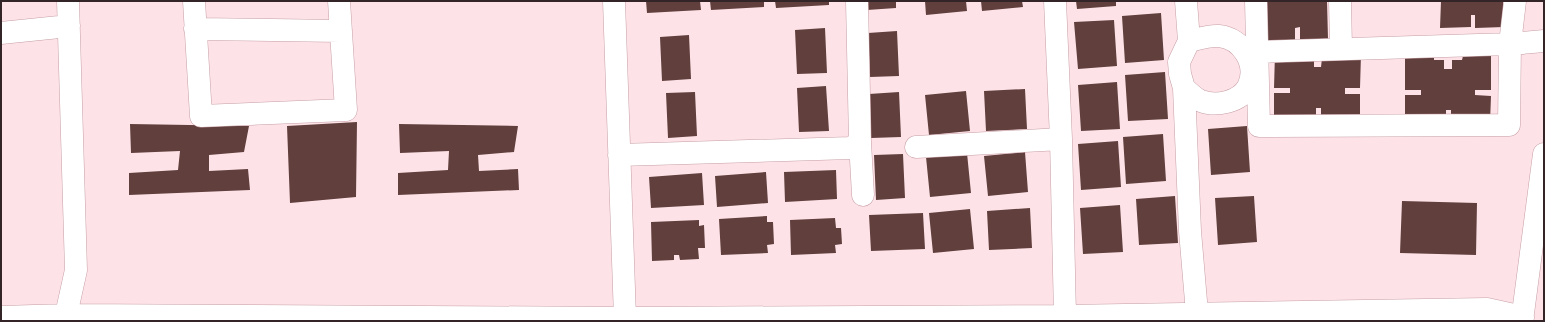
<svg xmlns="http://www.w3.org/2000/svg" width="1545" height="322" font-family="'DM Sans',sans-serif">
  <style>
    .building { fill: #613f3c }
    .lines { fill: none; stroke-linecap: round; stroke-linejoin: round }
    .minor-casing { stroke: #c69ea5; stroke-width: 23 }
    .minor { stroke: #fff; stroke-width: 22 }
  </style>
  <rect width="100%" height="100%" fill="#fde3e8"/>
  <!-- building -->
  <path class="building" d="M 646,1 L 700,1 L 701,10 L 647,13 Z
    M 710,1 L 764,1 L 764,7 L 711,10 Z
    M 775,1 L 829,1 L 829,5 L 776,8 Z
    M 866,1 L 896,1 L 896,8 L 867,10 Z
    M 925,1 L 966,1 L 967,11 L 926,15 Z
    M 981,1 L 1022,1 L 1023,7 L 982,11 Z
    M 1076,1 L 1116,1 L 1116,6 L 1077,9 Z
    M 1265,1 L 1327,1 L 1328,39 L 1300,40 L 1300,27 L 1295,28 L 1295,40 L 1264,40 Z
    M 1441,1 L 1503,1 L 1504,27 L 1475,28 L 1475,15 L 1471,15 L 1471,27 L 1440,28 Z
    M 1161,13 L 1164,60 L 1125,63 L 1122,16 Z
    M 1114,20 L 1117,66 L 1078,69 L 1074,22 Z
    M 825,28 L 827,73 L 797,74 L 795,30 Z
    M 897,31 L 899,76 L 870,77 L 868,33 Z
    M 689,35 L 691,79 L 662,81 L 660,37 Z
    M 1275,53 L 1314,58 L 1314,67 L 1321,67 L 1322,58 L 1361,54 L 1360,88 L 1345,88 L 1345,94 L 1360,94 L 1360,121 L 1321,121 L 1321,108 L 1316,108 L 1316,121 L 1274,120 L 1274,93 L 1290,93 L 1290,88 L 1274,88 Z
    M 1405,55 L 1434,55 L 1434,60 L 1444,60 L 1444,69 L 1452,69 L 1452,60 L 1462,60 L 1463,56 L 1491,56 L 1491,90 L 1475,90 L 1475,95 L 1491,96 L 1490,123 L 1451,122 L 1451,110 L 1446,110 L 1446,122 L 1405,122 L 1405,95 L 1421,95 L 1421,90 L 1405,90 Z
    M 1165,72 L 1168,119 L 1128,121 L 1125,75 Z
    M 1117,82 L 1120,129 L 1081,131 L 1078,85 Z
    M 826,86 L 829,131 L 799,132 L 797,88 Z
    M 1025,89 L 1027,129 L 986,131 L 984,91 Z
    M 966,91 L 970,131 L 929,135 L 925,95 Z
    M 695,92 L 697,136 L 668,138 L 666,93 Z
    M 899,92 L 901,137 L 871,138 L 869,94 Z
    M 357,122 L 356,197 L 290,203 L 287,126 Z
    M 130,124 L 249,126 L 244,152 L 209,155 L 209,171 L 248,169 L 250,190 L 129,195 L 129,173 L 178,170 L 180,151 L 131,153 Z
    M 399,124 L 518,126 L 514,152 L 478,155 L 479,171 L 518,169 L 519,190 L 398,195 L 398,173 L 448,170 L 449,151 L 400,153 Z
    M 1247,126 L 1250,172 L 1211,175 L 1208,129 Z
    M 1163,134 L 1166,181 L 1126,184 L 1123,137 Z
    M 1118,141 L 1121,187 L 1081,190 L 1078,144 Z
    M 1025,152 L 1028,192 L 988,196 L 984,156 Z
    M 967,153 L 971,193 L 930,197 L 926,157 Z
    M 903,154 L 905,198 L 876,200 L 874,155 Z
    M 836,170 L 837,199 L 785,202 L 784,172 Z
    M 766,172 L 768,203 L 717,207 L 715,176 Z
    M 702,173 L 704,205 L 651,208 L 649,177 Z
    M 1175,196 L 1178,243 L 1139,245 L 1136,199 Z
    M 1254,196 L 1257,242 L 1218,245 L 1215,198 Z
    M 1402,201 L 1477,203 L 1476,255 L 1400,253 Z
    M 1120,205 L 1123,252 L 1083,254 L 1080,208 Z
    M 1030,208 L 1032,248 L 989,250 L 987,211 Z
    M 970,209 L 974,249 L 933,253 L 929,213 Z
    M 923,213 L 925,249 L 871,251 L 869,215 Z
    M 767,216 L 767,222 L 773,222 L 774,244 L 767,245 L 768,253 L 721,255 L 719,219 Z
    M 835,218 L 836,228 L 841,228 L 842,244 L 835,245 L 836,253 L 791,255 L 790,220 Z
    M 699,220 L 699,226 L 704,225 L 705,248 L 698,248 L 699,259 L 680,260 L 679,255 L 674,255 L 674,260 L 652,261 L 651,222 Z"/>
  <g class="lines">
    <defs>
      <path id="minor" d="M 194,1 L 201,116 L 346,110 L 339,1
        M 614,1 L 625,318 L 1065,316 L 1487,309 L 1523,317
        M 1055,1 L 1061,139 L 1065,316
        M 1186,1 L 1189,41 L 1179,62 L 1180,74 L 1184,88 L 1190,231 L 1197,313
        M 1256,1 L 1259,126 L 1509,125 L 1510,44 L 1515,1
        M 1340,1 L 1341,48
        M 195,29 L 341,31
        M 1,33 L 69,26
        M 1257,52 L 1510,44 L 1544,41
        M 1184,88 C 1190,93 1194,98 1201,101 C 1216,107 1240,102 1248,87 C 1259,65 1242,38 1219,36 C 1209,35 1198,39 1189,41
        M 860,142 L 863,195
        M 916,147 L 1061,139
        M 619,155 L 851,148 L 860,142 L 857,1
        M 1,317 L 66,315 L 625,318 L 625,321
        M 66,321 L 66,315 L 76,270 L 68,1
        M 1522,321 L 1544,154"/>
    </defs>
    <!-- minor casing -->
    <use href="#minor" class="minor-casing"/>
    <!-- minor -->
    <use href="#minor" class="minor"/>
  </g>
  <!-- border -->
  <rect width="1545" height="322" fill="none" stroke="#332427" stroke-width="4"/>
</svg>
